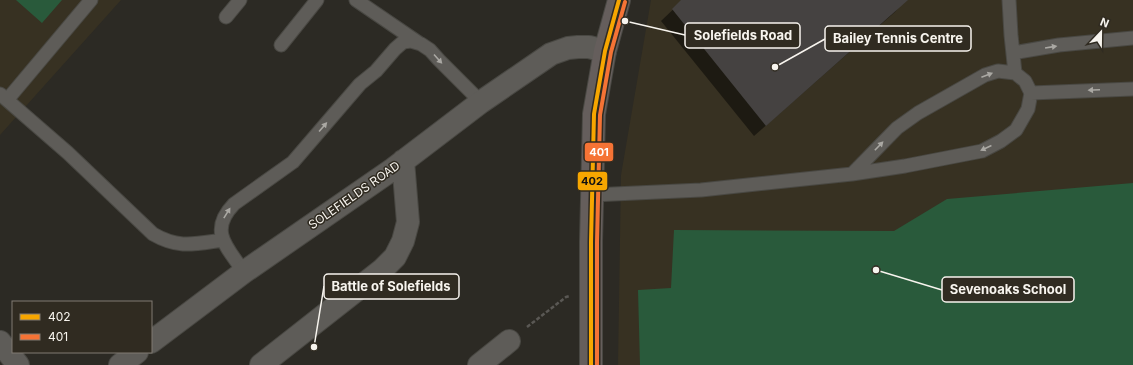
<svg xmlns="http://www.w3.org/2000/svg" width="1133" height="365" font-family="Inter,sans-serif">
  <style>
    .built { fill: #373122 }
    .green { fill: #295a3b }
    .shadow { fill: #0007 }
    .building { fill: #454241 }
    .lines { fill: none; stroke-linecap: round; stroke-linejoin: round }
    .lane-casing { stroke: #494843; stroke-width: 15 }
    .street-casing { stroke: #494843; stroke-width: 24 }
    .primary-casing { stroke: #494843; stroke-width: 24 }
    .path { stroke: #5a5854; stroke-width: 2.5; stroke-dasharray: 4 2; stroke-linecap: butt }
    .lane { stroke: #5e5c58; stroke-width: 13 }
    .street { stroke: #5e5c58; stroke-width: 22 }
    .primary { stroke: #655e5c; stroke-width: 22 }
    .bus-1-casing { stroke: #302b21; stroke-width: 7 }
    .bus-2-casing { stroke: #302b21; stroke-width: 7 }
    .bus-1 { stroke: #f7a600; stroke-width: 4 }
    .bus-2 { stroke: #f57335; stroke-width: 4 }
    .oneway { fill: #aaa8a3 }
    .labels { text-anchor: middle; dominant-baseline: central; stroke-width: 3; stroke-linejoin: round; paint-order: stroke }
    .street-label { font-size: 12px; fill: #f7f4ee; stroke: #302b21 }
    .leader { fill: none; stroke: #f7f4ee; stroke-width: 1.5 }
    .callout-dot { fill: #f7f4ee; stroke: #302b21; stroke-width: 1.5 }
    .callout { fill: #302b21; stroke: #f7f4ee; stroke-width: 1.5 }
    .callout-label { font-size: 13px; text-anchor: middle; font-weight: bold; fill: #f7f4ee }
    .line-badge { stroke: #302b21; stroke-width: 1.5 }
    .badge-label { font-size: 11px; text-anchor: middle; font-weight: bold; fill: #fff }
    .pale-badge-label { font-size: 11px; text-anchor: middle; font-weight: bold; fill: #111 }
  </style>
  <rect width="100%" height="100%" fill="#2c2a24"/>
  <!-- built -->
  <path class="built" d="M 0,0 L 121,0 L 0,135 Z
    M 651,0 L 1133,0 L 1133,365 L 618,365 L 621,175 Z"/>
  <!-- green -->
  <path class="green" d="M 16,0 L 62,0 L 42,23 Z
    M 1133,183 L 1133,365 L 640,365 L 638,290 L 671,288 L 674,230 L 894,231 L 947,199 Z"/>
  <!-- shadow -->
  <path class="shadow" d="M 683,0 L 905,0 L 895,12 L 754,136 L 661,21 Z"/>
  <!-- building -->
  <path class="building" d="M 681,0 L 908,0 L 766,126 L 672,9 Z"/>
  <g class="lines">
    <defs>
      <path id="lane" d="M 356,0 L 419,43
        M 1009,0 L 1011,35 L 1015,73
        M 226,17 L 240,0
        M 281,45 L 317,0
        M 1013,53 L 1059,45 L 1133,38
        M 1031,93 L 1133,89
        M 0,94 L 68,153 L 153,234 C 179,249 194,244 223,240
        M 7,100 L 91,0
        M 592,195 L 701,190 L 852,174 L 905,166 L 982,151 L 1001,141 L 1016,130 L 1028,109 L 1031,93 L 1025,81 L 1015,73 L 998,71 L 985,75 L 918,113 L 897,128 L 852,174
        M 244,272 C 227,247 208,231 234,204 L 293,162 L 360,84 L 376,71 L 395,49 L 403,42 L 411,41 L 421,44 L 430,50 L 439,60 L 481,102"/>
      <path id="street" d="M 0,342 L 18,365
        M 151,342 L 244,272 L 393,169 L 481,102 L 551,54 L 568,48 L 578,47 L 589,47 L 605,51
        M 120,365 L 137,352
        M 261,365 L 382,270 L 395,257 L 403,241 L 408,222 L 403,161
        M 479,365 L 509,341"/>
      <path id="primary" d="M 591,365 L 591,242 L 594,114 L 605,51 L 619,0"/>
    </defs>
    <!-- lane casing -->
    <use href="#lane" class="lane-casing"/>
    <!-- street casing -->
    <use href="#street" class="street-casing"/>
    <!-- primary casing -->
    <use href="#primary" class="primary-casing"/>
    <!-- path -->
    <path class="path" d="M 527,327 L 566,297 L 570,296"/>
    <!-- lane -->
    <use href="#lane" class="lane"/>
    <!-- street -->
    <use href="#street" class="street"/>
    <!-- primary -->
    <use href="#primary" class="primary"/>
    <defs>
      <path id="bus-1" d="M 591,365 L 591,242 L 594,114 L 605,51 L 619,0"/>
      <path id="bus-2" d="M 597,365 L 597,242 L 600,115 L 611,52 L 625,2"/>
    </defs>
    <!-- bus-1 casing -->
    <use href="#bus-1" class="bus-1-casing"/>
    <!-- bus-2 casing -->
    <use href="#bus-2" class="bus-2-casing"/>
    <!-- bus-1 -->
    <use href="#bus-1" class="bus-1"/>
    <!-- bus-2 -->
    <use href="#bus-2" class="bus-2"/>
  </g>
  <!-- one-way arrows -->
  <defs><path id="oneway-solid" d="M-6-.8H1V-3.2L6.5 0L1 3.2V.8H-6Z"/></defs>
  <g class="oneway">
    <use href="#oneway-solid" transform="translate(1051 47) rotate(-9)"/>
    <use href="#oneway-solid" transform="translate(438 59) rotate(48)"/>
    <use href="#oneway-solid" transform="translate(987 75) rotate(-21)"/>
    <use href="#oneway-solid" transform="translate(1094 90) rotate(177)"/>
    <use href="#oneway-solid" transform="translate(323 127) rotate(-49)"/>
    <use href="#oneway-solid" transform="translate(879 146) rotate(-46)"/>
    <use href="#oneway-solid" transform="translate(986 148) rotate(155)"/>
    <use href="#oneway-solid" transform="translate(227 213) rotate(-58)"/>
  </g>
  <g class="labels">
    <!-- street labels -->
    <g class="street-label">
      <text transform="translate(354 195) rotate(-35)">SOLEFIELDS ROAD</text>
    </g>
  </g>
  <!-- callouts -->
  <path class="leader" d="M625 21L685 35M775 67L825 39M314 347L324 286M876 270L942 290"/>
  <g class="callout-dot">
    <circle cx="625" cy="21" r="4"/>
    <circle cx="775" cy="67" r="4"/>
    <circle cx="314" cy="347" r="4"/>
    <circle cx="876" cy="270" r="4"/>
  </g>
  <g class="callout">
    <rect x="685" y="23" width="115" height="25" rx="4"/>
    <rect x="825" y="26" width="146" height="25" rx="4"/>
    <rect x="324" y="274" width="135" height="25" rx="4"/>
    <rect x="942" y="277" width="132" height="25" rx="4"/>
  </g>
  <g class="callout-label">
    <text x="743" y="40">Solefields Road</text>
    <text x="898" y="43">Bailey Tennis Centre</text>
    <text x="391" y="291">Battle of Solefields</text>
    <text x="1008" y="294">Sevenoaks School</text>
  </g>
  <g class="line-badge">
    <rect x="584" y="142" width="30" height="20" rx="4" fill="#f57335"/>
    <rect x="577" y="171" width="31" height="20" rx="4" fill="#f7a600"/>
  </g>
  <g class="badge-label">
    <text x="599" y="156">401</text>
  </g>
  <g class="pale-badge-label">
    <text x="592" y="185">402</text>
  </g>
  <!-- legend -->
  <rect x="12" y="301" width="140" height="52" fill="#302b21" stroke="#807b73"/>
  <rect x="20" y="314" width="20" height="6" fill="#f7a600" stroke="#807b73"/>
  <text x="48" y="321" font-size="12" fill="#f7f4ee">402</text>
  <rect x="20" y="334" width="20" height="6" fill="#f57335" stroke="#807b73"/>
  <text x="48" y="341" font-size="12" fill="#f7f4ee">401</text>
  <!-- north arrow -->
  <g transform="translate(1101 32) rotate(22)" stroke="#302b21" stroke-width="3" paint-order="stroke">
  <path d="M0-3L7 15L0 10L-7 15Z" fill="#f7f4ee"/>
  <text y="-6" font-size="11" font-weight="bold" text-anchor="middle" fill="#f7f4ee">N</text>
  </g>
</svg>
